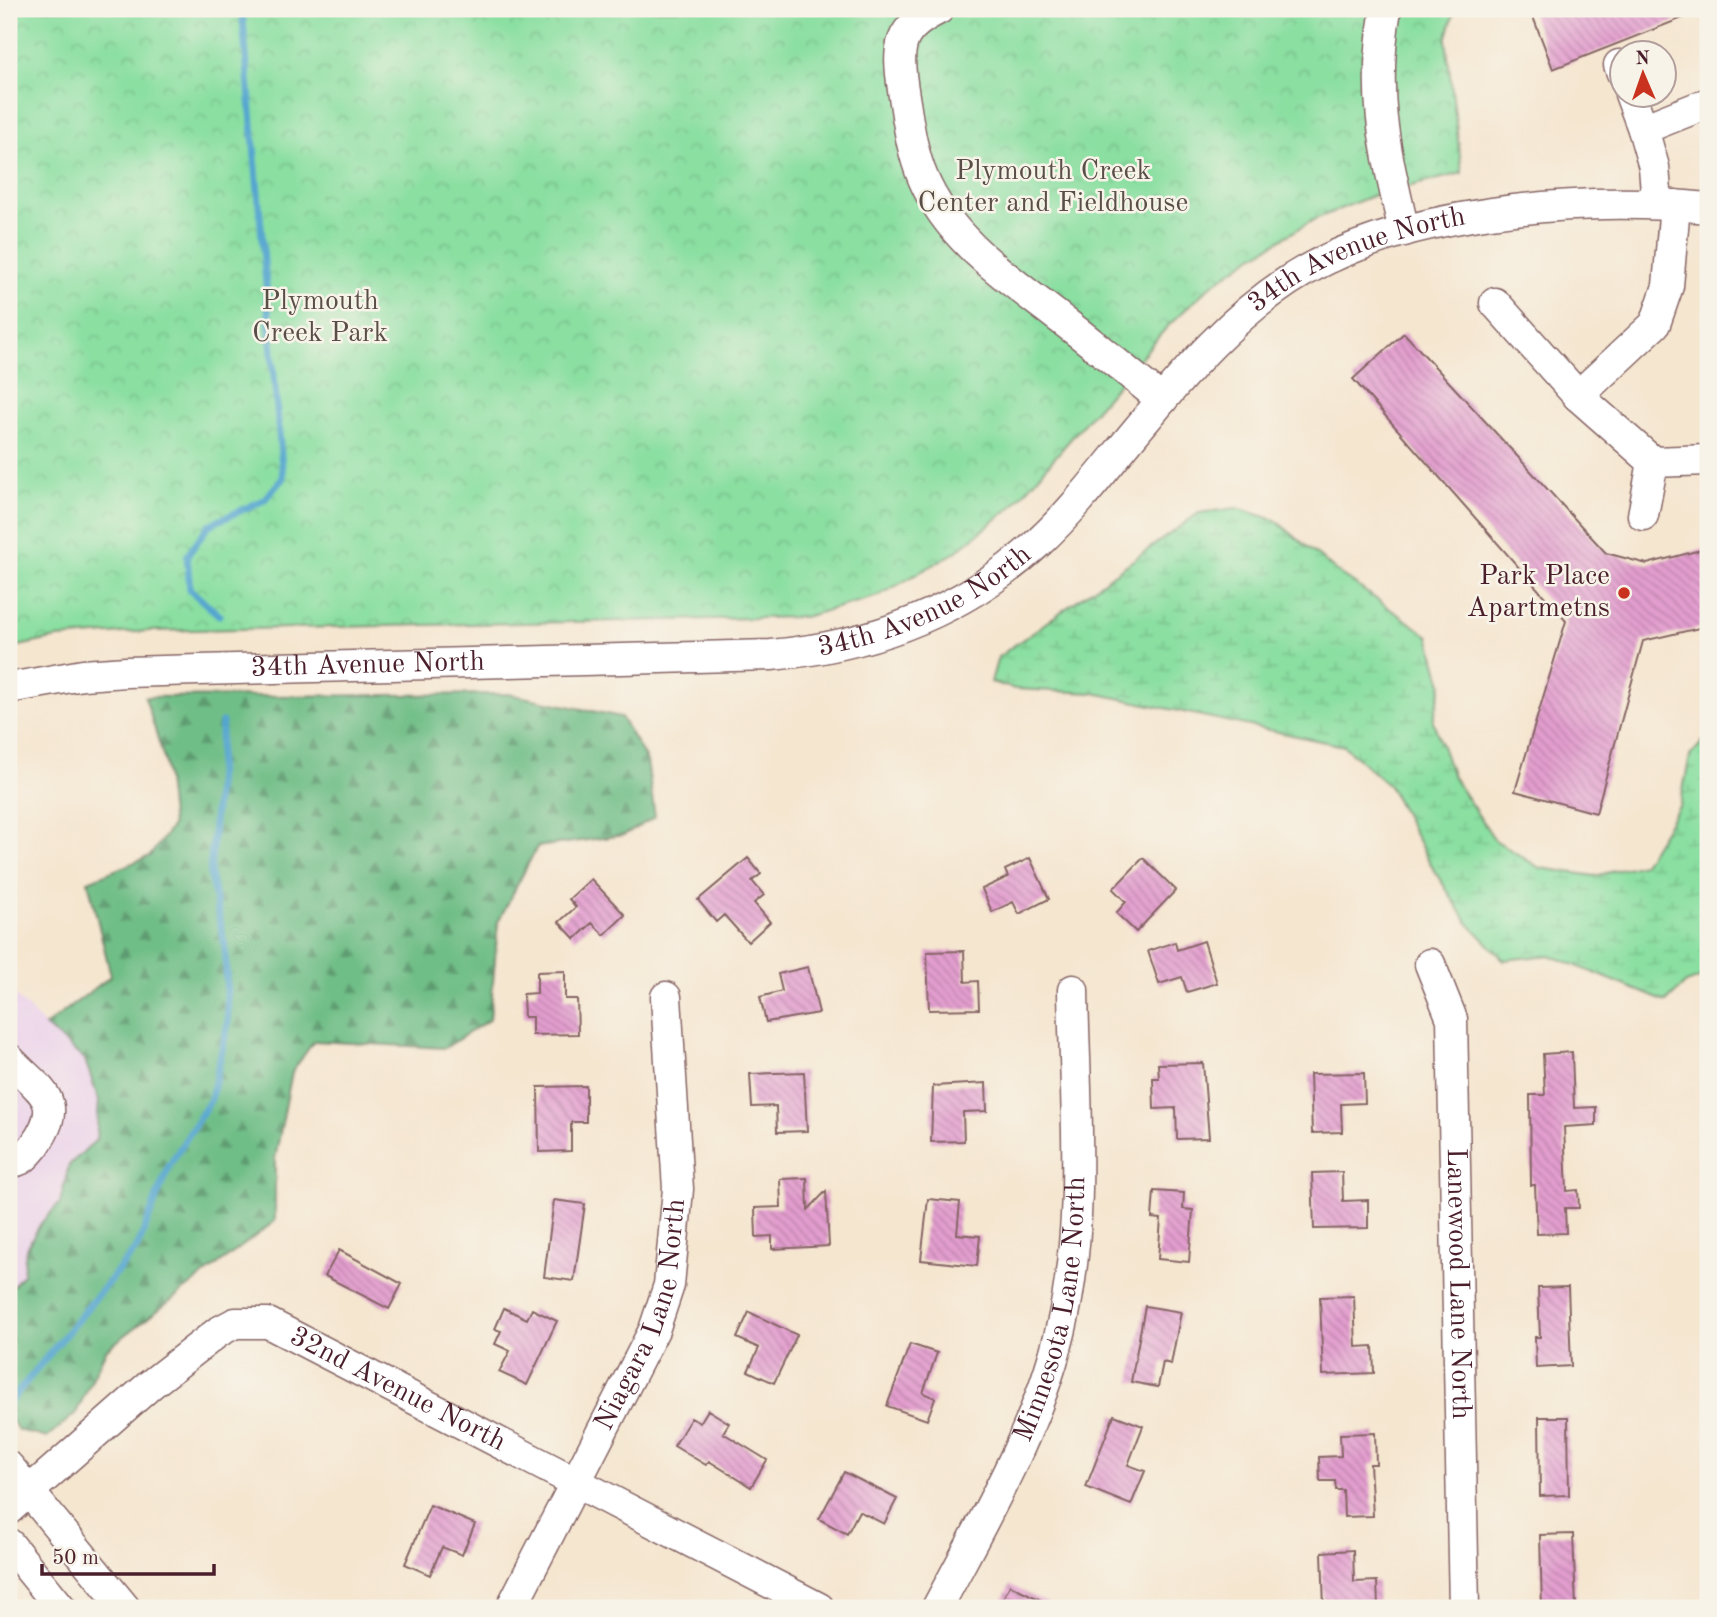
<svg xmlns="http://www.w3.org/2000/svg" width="1717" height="1617" font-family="'Old Standard TT',serif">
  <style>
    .built { fill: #ebd1eb }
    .forest { fill: url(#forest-firs); stroke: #5c6e59; stroke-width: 2 }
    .wetland { fill: url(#wetland-marsh); stroke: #6a7f66; stroke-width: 2 }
    .park { fill: url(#park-crowns); stroke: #6a7f66; stroke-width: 2 }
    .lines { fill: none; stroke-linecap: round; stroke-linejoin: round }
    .stream { stroke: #54a6cf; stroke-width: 7 }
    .building { fill: url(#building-back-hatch) }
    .minor-casing { stroke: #866565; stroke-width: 33 }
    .minor { stroke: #fff; stroke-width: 30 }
    .poi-dot { fill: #c8321e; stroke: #f7f3e8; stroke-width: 2.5 }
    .labels { text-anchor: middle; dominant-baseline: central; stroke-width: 5; stroke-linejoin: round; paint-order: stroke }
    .park-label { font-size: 28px; fill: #5a4f48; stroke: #f7f3e8 }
    .street-label { font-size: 28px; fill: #4a1f2b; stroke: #f7f3e8 }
    .poi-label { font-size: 28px; fill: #4a1f2b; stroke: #f7f3e8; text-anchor: end }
  </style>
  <defs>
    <pattern id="forest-firs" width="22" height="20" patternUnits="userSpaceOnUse" patternTransform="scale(1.75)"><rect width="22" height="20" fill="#6fbe87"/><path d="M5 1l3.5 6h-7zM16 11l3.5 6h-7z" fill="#5d9a6f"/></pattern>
    <pattern id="wetland-marsh" width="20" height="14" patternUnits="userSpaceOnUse" patternTransform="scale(1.75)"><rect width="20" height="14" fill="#8adfa1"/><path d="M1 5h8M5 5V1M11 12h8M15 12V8" fill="none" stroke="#79bf8b"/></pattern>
    <pattern id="park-crowns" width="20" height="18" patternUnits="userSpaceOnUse" patternTransform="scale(1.75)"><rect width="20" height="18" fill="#8adfa1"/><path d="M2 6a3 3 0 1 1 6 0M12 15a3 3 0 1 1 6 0" fill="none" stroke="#79bf8b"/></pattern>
    <pattern id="building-back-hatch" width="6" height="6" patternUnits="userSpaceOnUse" patternTransform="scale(1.75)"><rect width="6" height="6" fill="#e39ecf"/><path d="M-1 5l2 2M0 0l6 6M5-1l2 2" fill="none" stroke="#ba80a8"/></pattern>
  </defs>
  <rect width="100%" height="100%" fill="#f7f3e8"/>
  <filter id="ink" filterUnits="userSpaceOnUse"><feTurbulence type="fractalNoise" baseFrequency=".0143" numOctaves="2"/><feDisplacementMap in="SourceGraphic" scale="14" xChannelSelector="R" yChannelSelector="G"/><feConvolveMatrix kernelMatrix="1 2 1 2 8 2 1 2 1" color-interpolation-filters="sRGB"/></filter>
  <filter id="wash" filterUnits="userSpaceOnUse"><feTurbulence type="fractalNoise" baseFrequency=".00686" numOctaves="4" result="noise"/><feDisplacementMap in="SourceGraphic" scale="28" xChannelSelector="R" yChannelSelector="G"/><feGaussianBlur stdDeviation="1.57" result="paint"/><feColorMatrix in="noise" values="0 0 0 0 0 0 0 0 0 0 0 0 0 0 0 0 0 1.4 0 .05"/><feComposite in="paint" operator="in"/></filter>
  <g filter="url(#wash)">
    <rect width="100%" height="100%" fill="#f5e6d0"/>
    <!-- built -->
    <path class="built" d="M 9,989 L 45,1026 L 85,1060 L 99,1101 L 96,1141 L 69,1165 L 60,1204 L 41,1223 L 26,1249 L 23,1274 L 9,1291 Z"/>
    <!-- forest -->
    <path class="forest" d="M 509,694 L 621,717 L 647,761 L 655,817 L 624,835 L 537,847 L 498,922 L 490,1019 L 445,1048 L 314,1041 L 292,1072 L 275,1159 L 275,1221 L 106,1350 L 76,1413 L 47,1438 L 18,1430 L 9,1416 L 9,1291 L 23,1274 L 26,1249 L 41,1223 L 60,1203 L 69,1165 L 96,1140 L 99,1101 L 85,1060 L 45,1026 L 111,976 L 88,881 L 150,856 L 172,826 L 165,762 L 145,697 Z"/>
    <!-- wetland -->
    <path class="wetland" d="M 1237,508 L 1275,520 L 1336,571 L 1429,636 L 1442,684 L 1433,721 L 1453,777 L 1495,840 L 1540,868 L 1595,876 L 1643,864 L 1680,805 L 1690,756 L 1708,736 L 1708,975 L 1686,983 L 1666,1002 L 1550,955 L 1504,960 L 1468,923 L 1434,870 L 1389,786 L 1344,746 L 1094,693 L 1015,689 L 991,682 L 998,657 L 1199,513 Z"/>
    <!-- park -->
    <path class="park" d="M 9,9 L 1455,9 L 1446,40 L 1462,173 L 1372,196 L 1315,219 L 1250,258 L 1210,286 L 1166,328 L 1013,506 L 954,553 L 878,596 L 804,617 L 148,631 L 57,638 L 9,648 Z"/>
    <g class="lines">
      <!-- stream -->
      <path class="stream" d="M 219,615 L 190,590 L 187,556 L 209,525 L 264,500 L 283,478 L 242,9
        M 9,1403 L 138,1246 L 169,1166 L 211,1099 L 228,1023 L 225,946 L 210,874 L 222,722"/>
    </g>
    <g id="blocks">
      <!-- building -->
      <path class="building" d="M 1530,9 L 1702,9 L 1703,10 L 1553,69 Z
        M 1404,333 L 1606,553 L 1647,564 L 1708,548 L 1708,626 L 1643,641 L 1596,813 L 1515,791 L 1566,621 L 1353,379 Z
        M 748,858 L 761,874 L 752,881 L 764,895 L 754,903 L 770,922 L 748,942 L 724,915 L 716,922 L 698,900 Z
        M 1030,858 L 1049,899 L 1019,914 L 1013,902 L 992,912 L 982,889 L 1008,877 L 1005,870 Z
        M 1143,858 L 1176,890 L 1136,932 L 1116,913 L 1126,902 L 1113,889 Z
        M 591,879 L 625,915 L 604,935 L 592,923 L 575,939 L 559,922 L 576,907 L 569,899 Z
        M 1204,941 L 1217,983 L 1187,992 L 1182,977 L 1159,984 L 1148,951 L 1175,942 L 1177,950 Z
        M 964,951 L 965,982 L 978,981 L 979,1009 L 929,1010 L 927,952 Z
        M 808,967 L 819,1013 L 766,1022 L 760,997 L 782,991 L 778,974 Z
        M 565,971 L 565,999 L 577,999 L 578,1034 L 532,1035 L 532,1017 L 524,1017 L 523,994 L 537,993 L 537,972 Z
        M 1572,1052 L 1574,1108 L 1596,1107 L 1596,1125 L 1564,1127 L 1567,1191 L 1578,1190 L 1579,1208 L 1565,1208 L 1566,1233 L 1537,1234 L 1535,1185 L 1531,1185 L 1530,1095 L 1545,1095 L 1543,1054 Z
        M 1203,1063 L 1209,1138 L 1177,1139 L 1176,1108 L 1154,1109 L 1153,1078 L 1159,1078 L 1158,1064 Z
        M 804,1072 L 807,1131 L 777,1132 L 776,1106 L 752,1107 L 750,1074 Z
        M 1364,1073 L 1365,1103 L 1341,1104 L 1342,1132 L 1312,1133 L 1310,1074 Z
        M 986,1083 L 987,1111 L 963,1112 L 964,1141 L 931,1142 L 933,1086 Z
        M 586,1086 L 586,1122 L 571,1122 L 571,1151 L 539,1152 L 538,1087 Z
        M 1342,1172 L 1343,1201 L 1368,1200 L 1368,1228 L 1314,1229 L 1312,1173 Z
        M 807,1178 L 808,1210 L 826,1191 L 829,1246 L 772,1249 L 772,1236 L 756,1237 L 755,1208 L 781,1207 L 780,1179 Z
        M 1154,1191 L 1184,1193 L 1183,1209 L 1193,1210 L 1189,1262 L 1158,1259 L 1161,1219 L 1152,1218 Z
        M 928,1199 L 960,1202 L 957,1234 L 980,1236 L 977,1266 L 921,1260 Z
        M 554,1200 L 585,1204 L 574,1281 L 544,1277 Z
        M 339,1250 L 402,1284 L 389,1309 L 325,1276 Z
        M 1568,1287 L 1571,1366 L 1536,1368 L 1535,1337 L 1540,1337 L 1538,1288 Z
        M 1354,1296 L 1356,1347 L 1373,1346 L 1374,1373 L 1323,1375 L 1320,1297 Z
        M 1145,1306 L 1181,1312 L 1171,1364 L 1163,1362 L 1158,1387 L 1131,1382 Z
        M 504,1308 L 527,1319 L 532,1309 L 557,1321 L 527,1385 L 499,1372 L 510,1351 L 495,1344 L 501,1331 L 495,1329 Z
        M 749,1312 L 797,1335 L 774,1383 L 748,1371 L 759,1348 L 737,1338 Z
        M 910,1344 L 937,1353 L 923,1393 L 935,1398 L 927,1420 L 887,1406 Z
        M 708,1410 L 729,1423 L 723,1433 L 767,1460 L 751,1487 L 709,1461 L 706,1465 L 674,1446 L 691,1418 L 700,1423 Z
        M 1114,1415 L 1143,1426 L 1128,1465 L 1145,1471 L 1131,1505 L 1086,1487 Z
        M 1539,1417 L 1568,1417 L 1569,1495 L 1540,1496 Z
        M 1375,1433 L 1376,1464 L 1370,1464 L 1373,1516 L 1344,1517 L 1343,1490 L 1336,1490 L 1335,1481 L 1320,1481 L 1319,1457 L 1341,1456 L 1340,1434 Z
        M 844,1472 L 897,1499 L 884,1524 L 859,1511 L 847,1534 L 819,1519 Z
        M 430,1505 L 475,1524 L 462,1555 L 442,1547 L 430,1575 L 405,1564 Z
        M 1573,1534 L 1576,1608 L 1542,1608 L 1540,1535 Z
        M 1353,1550 L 1354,1582 L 1377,1581 L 1378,1607 L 1324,1608 L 1322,1552 Z
        M 1010,1585 L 1057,1608 L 998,1608 Z"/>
    </g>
  </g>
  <g filter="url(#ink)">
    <use href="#blocks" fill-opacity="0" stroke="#866565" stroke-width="2"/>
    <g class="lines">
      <defs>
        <g id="minor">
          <path d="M 939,9 C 897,29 897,47 903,90 C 908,120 911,150 923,178 C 950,242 1010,279 1062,320 C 1096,346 1129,373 1162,400"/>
          <path d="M 1386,9 C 1371,95 1385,148 1404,231"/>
          <path d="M 1619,65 L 1622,73"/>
          <path d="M 1630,94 L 1643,129"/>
          <path d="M 1657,204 L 1654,167 L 1643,129 L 1708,103"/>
          <path d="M 1495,303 L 1578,396 L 1655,324 L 1668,286 L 1675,205"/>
          <path d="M 1578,396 L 1653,462 L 1708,460"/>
          <path d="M 1643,515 L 1653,462"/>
          <path id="s1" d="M 9,688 L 83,675 L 126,672 L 771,655 C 872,646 964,611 1039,542 C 1079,505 1112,459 1147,418 C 1189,367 1232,318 1288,281 C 1398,209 1580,196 1708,208"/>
          <path id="s2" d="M 1430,964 L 1452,1019 L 1464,1608"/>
          <path d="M 9,1059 C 41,1093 66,1099 35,1145 C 27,1155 22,1162 9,1162"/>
          <path d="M 9,1467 L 125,1608"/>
          <path id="s3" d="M 9,1509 L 150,1385 L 218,1332 L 235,1323 L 268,1323 L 819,1608"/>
          <path d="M 9,1544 L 61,1608"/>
          <path id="s4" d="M 511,1608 L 654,1330 L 669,1285 L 678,1189 L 666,997"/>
          <path id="s5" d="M 937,1608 C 984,1519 1036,1431 1060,1333 C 1087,1223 1075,1102 1073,990"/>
        </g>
      </defs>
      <!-- minor casing -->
      <use href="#minor" class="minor-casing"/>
      <!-- minor -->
      <use href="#minor" class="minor"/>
    </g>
  </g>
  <!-- markers -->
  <circle class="poi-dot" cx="1624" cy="593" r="7"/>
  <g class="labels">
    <!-- park labels -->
    <g class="park-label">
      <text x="1053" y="172">Plymouth Creek<tspan x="1053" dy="32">Center and Fieldhouse</tspan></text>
      <text x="320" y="302">Plymouth<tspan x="320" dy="32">Creek Park</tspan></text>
    </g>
    <!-- street labels -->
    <g class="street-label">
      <text stroke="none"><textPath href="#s1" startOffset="1494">34th Avenue North</textPath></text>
      <text stroke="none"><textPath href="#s1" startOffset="928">34th Avenue North</textPath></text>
      <text stroke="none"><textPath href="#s1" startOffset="360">34th Avenue North</textPath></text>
      <text stroke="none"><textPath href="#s2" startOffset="324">Lanewood Lane North</textPath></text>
      <text stroke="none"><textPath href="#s5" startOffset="324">Minnesota Lane North</textPath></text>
      <text stroke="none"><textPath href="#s4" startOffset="324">Niagara Lane North</textPath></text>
      <text stroke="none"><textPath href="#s3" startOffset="472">32nd Avenue North</textPath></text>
    </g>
    <!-- poi labels -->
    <g class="poi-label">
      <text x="1610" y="577">Park Place<tspan x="1610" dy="32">Apartmetns</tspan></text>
    </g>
  </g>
  <!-- margin -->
  <rect width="1717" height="1617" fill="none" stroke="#f7f3e8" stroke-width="35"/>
  <!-- north arrow -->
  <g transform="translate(1643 74) rotate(358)"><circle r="33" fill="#f7f3e8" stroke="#b29e9c" stroke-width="2"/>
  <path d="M0-5L12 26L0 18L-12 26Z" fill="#c8321e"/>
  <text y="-10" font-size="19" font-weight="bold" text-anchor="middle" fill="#4a1f2b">N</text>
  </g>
  <!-- scale -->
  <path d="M42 1564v10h172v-10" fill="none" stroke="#4a1f2b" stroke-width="3.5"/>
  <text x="52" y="1564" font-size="21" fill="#4a1f2b" stroke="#f7f3e8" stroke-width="5" paint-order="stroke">50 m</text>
</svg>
